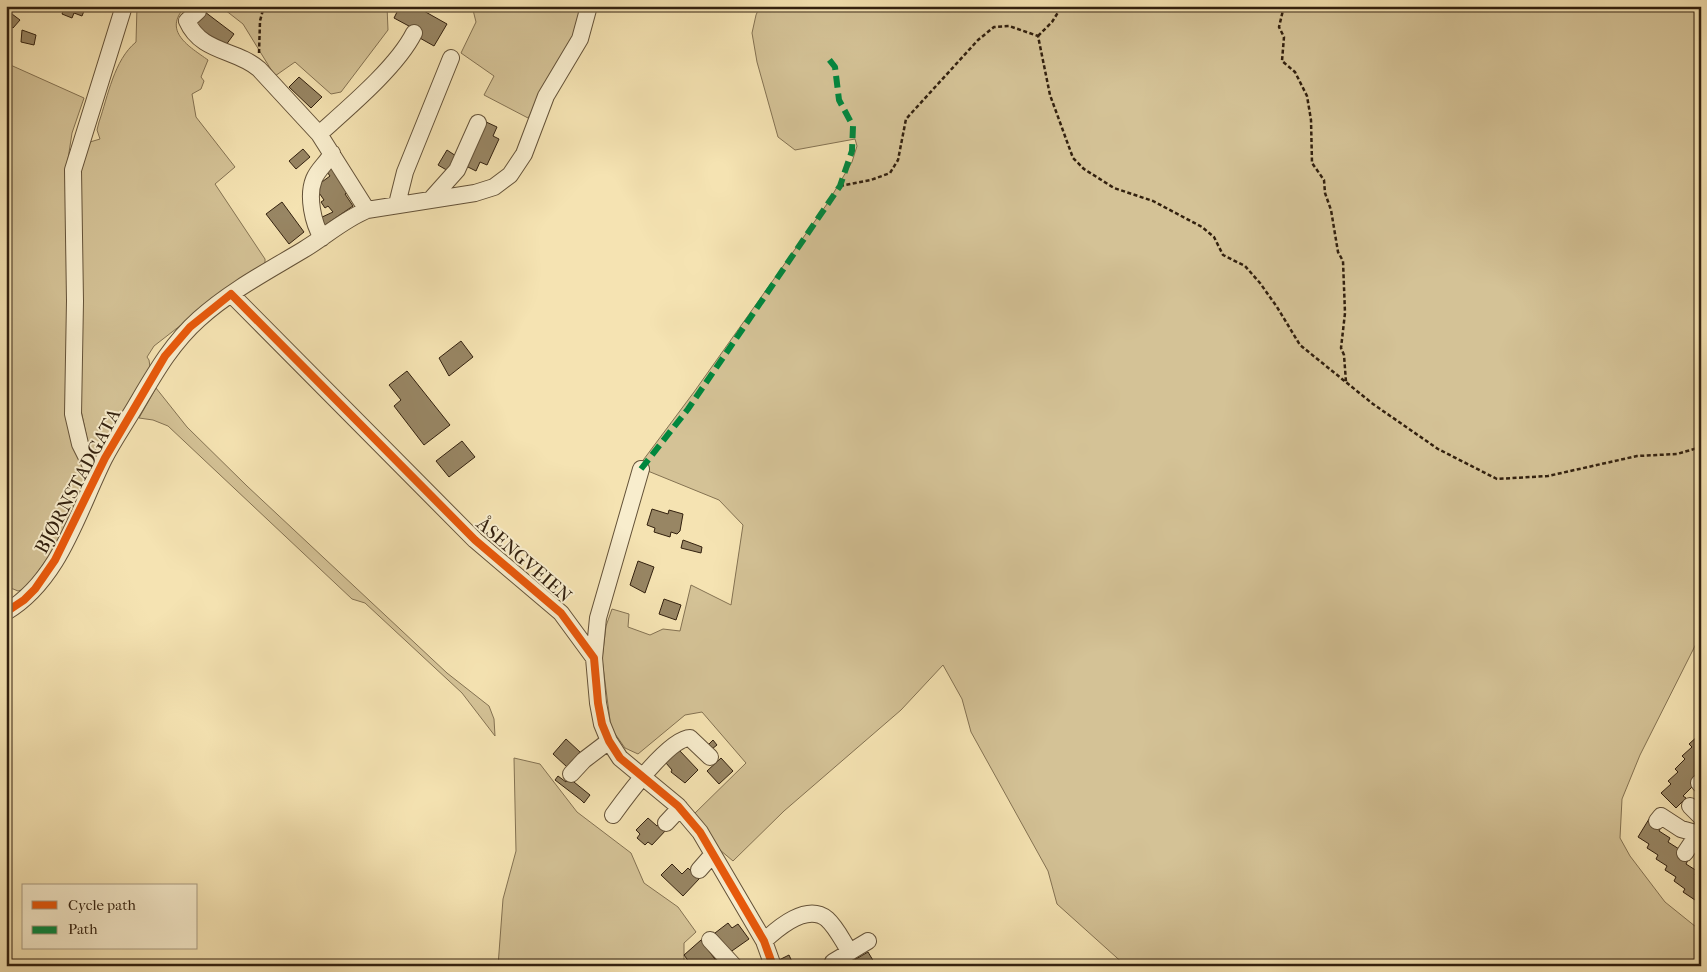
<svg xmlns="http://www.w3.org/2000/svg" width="1707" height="972" font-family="'IM FELL French Canon',serif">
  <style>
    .green { fill: #d4c296; stroke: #847252 }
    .building { fill: #988664; stroke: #33210f }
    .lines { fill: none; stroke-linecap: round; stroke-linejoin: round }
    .minor-casing { stroke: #645238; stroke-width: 18 }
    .path { stroke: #33210f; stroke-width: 2.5; stroke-dasharray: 4 2.5; stroke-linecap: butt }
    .minor { stroke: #f8edcd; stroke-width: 16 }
    .quiet { stroke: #00873e; stroke-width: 6; stroke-dasharray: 12 6; stroke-linecap: butt }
    .cycleway-casing { stroke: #f8edcd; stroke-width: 11 }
    .cycleway { stroke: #e8590c; stroke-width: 8 }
    .labels { text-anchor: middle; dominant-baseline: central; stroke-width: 4; stroke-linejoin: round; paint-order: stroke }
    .street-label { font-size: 19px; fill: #33210f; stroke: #f8edcd }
  </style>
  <rect width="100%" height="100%" fill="#f5e3b2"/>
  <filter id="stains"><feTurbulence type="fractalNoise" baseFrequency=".004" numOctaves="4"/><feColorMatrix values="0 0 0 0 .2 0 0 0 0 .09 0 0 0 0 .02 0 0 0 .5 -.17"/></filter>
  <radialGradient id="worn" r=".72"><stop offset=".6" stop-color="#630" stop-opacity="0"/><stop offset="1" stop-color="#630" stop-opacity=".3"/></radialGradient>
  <!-- green -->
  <path class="green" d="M 137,6 L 186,6 C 161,31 190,47 208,60 L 201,77 L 204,81 L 201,89 L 192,94 L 196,117 L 235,167 L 215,184 L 265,259 L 265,265 L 217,297 L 154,346 L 147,357 L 149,360 L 150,367 C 134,392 119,433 95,450 L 89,448 L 78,396 L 80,169 L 90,142 L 100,139 L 97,130 L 99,122 C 108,96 114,60 136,42 Z
    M 220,6 L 387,6 L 388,30 L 341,92 L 331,94 L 295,62 L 275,76 L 243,24 Z
    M 472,6 L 584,6 L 576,36 L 528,118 L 484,95 L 494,76 L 461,53 L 476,22 Z
    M 760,6 L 1701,6 L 1701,634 L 1640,755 L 1622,799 L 1620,838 L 1630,856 L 1665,902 L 1701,931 L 1701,966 L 1126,966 L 1057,904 L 1048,871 L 971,732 L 962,699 L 943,665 L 901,710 L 784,811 L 733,861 L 720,850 L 693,815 L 746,763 L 702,712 L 685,715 L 638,754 L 625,748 L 611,728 L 602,659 L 606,626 L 612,609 L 629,614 L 628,627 L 650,635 L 663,629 L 680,631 L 691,585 L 731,605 L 743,525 L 719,500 L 638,467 L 694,392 L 827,204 L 852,162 L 857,146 L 855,139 L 795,150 L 778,137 L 757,62 L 752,33 L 756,15 Z
    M 6,63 L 84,98 L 72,133 L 66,172 L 83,465 C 92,500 46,561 25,589 L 18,591 L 6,586 Z
    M 156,388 L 187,427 L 247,486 L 447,673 L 489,706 L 494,719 L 495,736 L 462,693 L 365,603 L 352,599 L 168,426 L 153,420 L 139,418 Z
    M 514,758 L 540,764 L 577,812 L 631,853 L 644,883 L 678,907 L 696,932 L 684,943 L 684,960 L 690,966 L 498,966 L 503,899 L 516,851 Z"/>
  <!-- building -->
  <path class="building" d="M 57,6 L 86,6 L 82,16 L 74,13 L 72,18 L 62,14 L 64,9 Z
    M 400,6 L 415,6 L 447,24 L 434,46 L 418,37 L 420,32 L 394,18 Z
    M 8,11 L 20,20 L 13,28 L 6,24 Z
    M 205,12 L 234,34 L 223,49 L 194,26 Z
    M 22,30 L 36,35 L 34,45 L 21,42 Z
    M 299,77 L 322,97 L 311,108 L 289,87 Z
    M 484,121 L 497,127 L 493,136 L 499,139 L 487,165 L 480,162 L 476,171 L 464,165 Z
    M 303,149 L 310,157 L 296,169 L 289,161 Z
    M 447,150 L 459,158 L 450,172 L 438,165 Z
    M 334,167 L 350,190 L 345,194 L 353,206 L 325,225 L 320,218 L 333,212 L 328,206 L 325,208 L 321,202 L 324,200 L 315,187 L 330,176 L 327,172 Z
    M 282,202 L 304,232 L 289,244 L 266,214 Z
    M 461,341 L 473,357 L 449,376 L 439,358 Z
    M 407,371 L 450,425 L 424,445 L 394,406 L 401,400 L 389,385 Z
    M 462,441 L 475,457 L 449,477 L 436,461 Z
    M 652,509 L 668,514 L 669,510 L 683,514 L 680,531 L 677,534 L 671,532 L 670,537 L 654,532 L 655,528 L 647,525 Z
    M 683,540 L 702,547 L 701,553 L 681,548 Z
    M 638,561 L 654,567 L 645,593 L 630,585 Z
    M 664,599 L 681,605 L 676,620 L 659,614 Z
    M 1701,728 L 1701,768 L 1697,771 L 1700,774 L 1690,783 L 1693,786 L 1683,796 L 1686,798 L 1676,808 L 1661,793 L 1671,784 L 1668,781 L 1678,772 L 1675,769 L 1685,759 L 1682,756 L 1692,747 L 1689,744 L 1699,735 L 1696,732 Z
    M 566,739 L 580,752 L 576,757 L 578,759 L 567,767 L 553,754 Z
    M 713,740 L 717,745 L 712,749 L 708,745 Z
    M 679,750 L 698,770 L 685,783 L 671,772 L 672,770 L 666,763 Z
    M 721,758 L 733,771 L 719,784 L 707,771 Z
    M 558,776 L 566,782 L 569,778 L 590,795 L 584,803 L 581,800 L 555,780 Z
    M 648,818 L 657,826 L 660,822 L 667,829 L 652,845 L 648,842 L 645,845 L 637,838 L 640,834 L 636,830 Z
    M 1649,819 L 1661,827 L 1659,831 L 1670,838 L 1668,842 L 1679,849 L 1677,853 L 1688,860 L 1686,864 L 1697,871 L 1695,875 L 1701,879 L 1701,891 L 1695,900 L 1683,892 L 1685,889 L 1674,881 L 1676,877 L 1665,870 L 1667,866 L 1656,859 L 1658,855 L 1647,848 L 1649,844 L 1638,837 Z
    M 672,864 L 682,874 L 688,868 L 699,879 L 683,896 L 661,875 Z
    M 728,923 L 732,928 L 738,924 L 749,939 L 729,953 L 715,933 Z
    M 701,940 L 717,962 L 711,966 L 692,966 L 684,955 Z
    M 868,952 L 874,962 L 869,966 L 844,966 Z
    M 789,955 L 794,966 L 779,966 L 777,961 Z"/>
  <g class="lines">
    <defs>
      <path id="minor" d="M 198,11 L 187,21 C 201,53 236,49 259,69 L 319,134 L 367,210
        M 319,134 C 348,108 397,67 414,33
        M 432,198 L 457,170 L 478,123
        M 397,204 L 405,172 L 451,58
        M 322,238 C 313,223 307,196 314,179 C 318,169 327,163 332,153
        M 231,294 L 475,540 L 561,613 L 594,658 L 598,703 L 602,724 L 609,741 L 620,758 L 678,806 L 700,832 L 764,941 L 773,966
        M 96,476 L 80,444 L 73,414 L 75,301 L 73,170 L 124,6
        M 6,612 C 60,580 78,511 104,459 C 113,441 125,424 135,407 C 154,375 171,344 199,319 C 230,291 268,271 303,250 C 325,237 343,220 367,210 L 475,193 L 494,187 L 510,175 L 524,154 L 546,96 L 580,39 L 589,6
        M 594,658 L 598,618 L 641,469
        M 571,774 L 584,760 L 609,741
        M 1699,783 L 1701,785
        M 1690,806 L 1701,817
        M 613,815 C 626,797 669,738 690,738 L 710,757
        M 1657,821 L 1661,816 L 1681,829 L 1699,834
        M 666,823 L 680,808
        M 1685,853 L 1691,844 L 1699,837
        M 699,870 L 713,854
        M 710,940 L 734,966
        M 764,941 C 779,927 807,903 827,919 C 837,928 843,942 850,952
        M 833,962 L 868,941"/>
    </defs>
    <!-- minor casing -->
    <use href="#minor" class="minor-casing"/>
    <!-- path -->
    <path class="path" d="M 1284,6 L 1279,27 L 1284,37 L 1282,61 L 1295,72 L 1307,96 L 1311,120 L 1312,163 L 1324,180 L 1325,193 L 1331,210 L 1338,252 L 1343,261 L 1345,313 L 1341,348 L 1344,355 L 1346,382
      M 1038,36 L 1052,22 L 1062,6
      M 259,53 L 260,21 L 264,6
      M 840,186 L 871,180 L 890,173 L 898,160 L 906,119 L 978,40 L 994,27 L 1009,26 L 1038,36 L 1050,95 L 1073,158 L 1084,169 L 1114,188 L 1153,201 L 1202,227 L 1214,237 L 1223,255 L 1245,266 L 1260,283 L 1277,307 L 1300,345 L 1373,404 L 1438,449 L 1497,479 L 1548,476 L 1637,456 L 1677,454 L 1701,447"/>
    <!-- minor -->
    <use href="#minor" class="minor"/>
    <!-- quiet -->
    <path class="quiet" d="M 641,469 L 688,409 L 840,186 L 852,151 L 853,126 L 839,100 L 835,67 L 828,58
      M 1701,819 L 1698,830 L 1701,840"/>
    <defs>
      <path id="cycleway" d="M 6,612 L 24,600 L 35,589 L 55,560 L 105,458 L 165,356 L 190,327 L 231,294 L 475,540 L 561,613 L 594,658 L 598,703 L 602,724 L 609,741 L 620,758 L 678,806 L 700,832 L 764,941 L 773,966"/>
    </defs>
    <!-- cycleway casing -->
    <use href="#cycleway" class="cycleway-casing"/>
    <!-- cycleway -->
    <use href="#cycleway" class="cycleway"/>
  </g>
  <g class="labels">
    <!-- street labels -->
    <g class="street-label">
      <text transform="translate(78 481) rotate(-62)">BJØRNSTADGATA</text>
      <text transform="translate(524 560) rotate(41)">ÅSENGVEIEN</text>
    </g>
  </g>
  <!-- margin -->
  <rect width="1707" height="972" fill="none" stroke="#f5e3b2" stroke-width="25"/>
  <rect x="8" y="8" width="1692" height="957" fill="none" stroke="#33210f" stroke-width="2.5"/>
  <rect x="12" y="12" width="1682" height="947" fill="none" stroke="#33210f"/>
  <!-- legend -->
  <rect x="22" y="884" width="175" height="65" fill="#f8edcd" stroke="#a99b81"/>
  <rect x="32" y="901" width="25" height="8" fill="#e8590c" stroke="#a99b81"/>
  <text x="68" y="910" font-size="15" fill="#33210f">Cycle path</text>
  <rect x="32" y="926" width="25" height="8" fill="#00873e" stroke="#a99b81"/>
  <text x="68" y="934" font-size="15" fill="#33210f">Path</text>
  <rect width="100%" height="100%" filter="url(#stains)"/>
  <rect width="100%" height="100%" fill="url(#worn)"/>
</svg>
